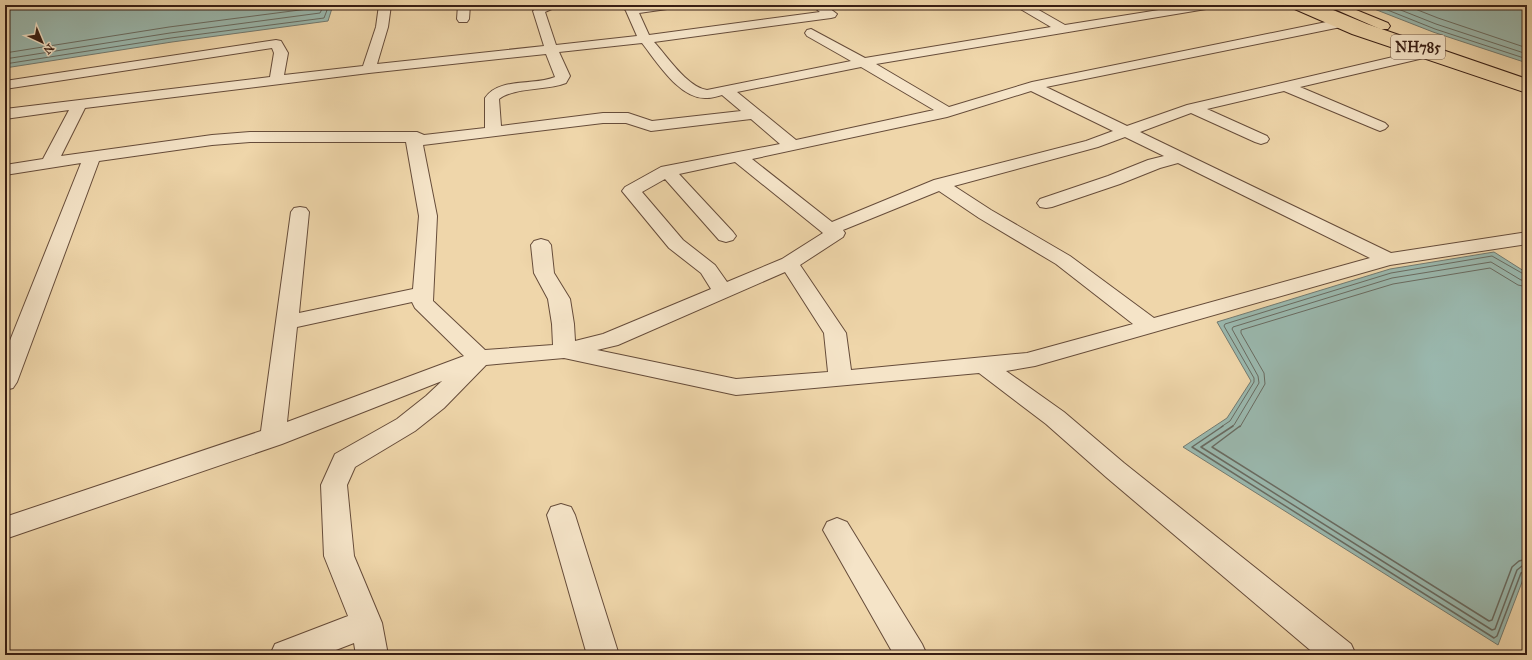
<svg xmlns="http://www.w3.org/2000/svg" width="1532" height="660" font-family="'IM FELL Great Primer',serif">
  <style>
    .water { fill: #9ab8ae; stroke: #737a70 }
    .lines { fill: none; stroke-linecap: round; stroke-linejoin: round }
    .shore-far1 { stroke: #696b61; stroke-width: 1 }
    .shore { stroke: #696b61; stroke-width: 1.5 }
    .minor-casing { stroke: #664c3a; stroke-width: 2 }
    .major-casing { stroke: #381e14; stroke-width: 2 }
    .highway-casing { stroke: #381e14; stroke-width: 2 }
    .minor { fill: #f5e4c8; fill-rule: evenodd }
    .major { fill: #efd6aa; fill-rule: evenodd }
    .highway { fill: #efd6aa; fill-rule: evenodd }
    .labels { text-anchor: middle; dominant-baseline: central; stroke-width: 4; stroke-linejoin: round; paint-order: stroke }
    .shield { fill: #f5e4c8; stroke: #71594a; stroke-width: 1 }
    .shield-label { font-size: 14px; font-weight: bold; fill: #381e14 }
  </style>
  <rect width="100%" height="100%" fill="#efd6aa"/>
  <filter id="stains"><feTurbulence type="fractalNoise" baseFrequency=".005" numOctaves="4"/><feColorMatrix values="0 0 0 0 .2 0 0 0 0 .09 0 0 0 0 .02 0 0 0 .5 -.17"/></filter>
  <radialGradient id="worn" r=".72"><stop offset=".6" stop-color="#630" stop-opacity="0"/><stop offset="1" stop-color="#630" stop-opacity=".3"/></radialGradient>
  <!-- water -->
  <path class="water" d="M 5,5 L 333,5 L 328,21 L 172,42 L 5,68 Z
    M 1364,5 L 1527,5 L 1527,63 L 1433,32 Z
    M 1494,252 L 1527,273 L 1527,310 L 1526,312 L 1527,313 L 1527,569 L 1498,645 L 1183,447 L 1227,418 L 1251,381 L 1217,322 L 1390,269 Z"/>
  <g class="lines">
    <!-- shore-far1 -->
    <path class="shore-far1" d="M 1375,5 L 1435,29 L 1527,59
      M 1388,5 L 1436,24 L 1527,54
      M 1405,5 L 1438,18 L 1527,48
      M 5,53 L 169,27 L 315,8 L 317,5
      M 5,59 L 170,33 L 320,13 L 324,5
      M 5,64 L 171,38 L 324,18 L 329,5
      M 1221,427 L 1230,421 L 1254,382 L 1254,378 L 1224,326 L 1225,324 L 1391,273 L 1492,256 L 1527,276
      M 1231,427 L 1234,425 L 1259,383 L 1258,376 L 1232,329 L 1233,327 L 1392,278 L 1491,262 L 1521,280 L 1527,281
      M 1240,427 L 1265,384 L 1264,373 L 1241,333 L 1241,330 L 1393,284 L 1490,268 L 1518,285 L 1527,287"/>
    <!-- shore -->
    <path class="shore" d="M 1223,426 L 1192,447 L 1494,638 L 1497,636 L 1521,573 L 1527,570
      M 1233,426 L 1201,447 L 1492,630 L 1495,629 L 1517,570 L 1522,566 L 1527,565
      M 1240,426 L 1212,447 L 1489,621 L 1492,620 L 1512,567 L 1519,561 L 1527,559"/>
    <defs>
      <path id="minor" d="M 379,5 L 391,5 L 388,27 L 377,64 L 544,46 L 533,11 L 540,5 L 558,5 L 556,7 L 545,12 L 556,45 L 637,36 L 626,11 L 622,5 L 680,5 L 678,7 L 674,8 L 639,13 L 649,35 L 820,12 L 811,5 L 825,5 L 837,14 L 835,17 L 831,18 L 654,42 C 667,56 687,87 707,90 L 851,61 L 807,36 L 805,33 L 807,30 L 811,29 L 865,58 L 1051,27 L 1017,7 L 1015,5 L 1030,5 L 1065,25 L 1190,5 L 1218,5 L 1216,7 L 1212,8 L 876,64 L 949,107 L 1032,82 L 1336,20 L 1340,21 L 1342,24 L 1340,27 L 1336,28 L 1046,87 L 1127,126 L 1187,105 L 1423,50 L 1428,51 L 1430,54 L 1428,57 L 1300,87 L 1385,123 L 1388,126 L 1385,129 L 1380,131 L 1375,129 L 1284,91 L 1207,109 L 1267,136 L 1269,139 L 1267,142 L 1261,144 L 1255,142 L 1191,113 L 1140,132 L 1391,253 L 1527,232 L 1527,244 L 1390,265 L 1035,366 L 1006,371 L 1064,412 L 1124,463 L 1351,644 L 1356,655 L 1316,655 L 1106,477 L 1046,424 L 979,373 L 736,395 L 564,358 L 486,365 L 444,408 L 415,431 L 355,467 L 347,485 L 354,556 L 382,623 L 388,655 L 356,655 L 354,643 L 323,655 L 270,655 L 275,644 L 348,616 L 324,556 L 321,485 L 335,454 L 397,419 L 426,396 L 442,381 L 282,444 L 5,539 L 5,517 L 261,431 L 291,212 L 294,208 L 300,207 L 306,208 L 309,212 L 299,313 L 413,289 L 419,216 L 406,142 L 250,142 L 212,145 L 99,161 L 17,382 L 13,388 L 5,390 L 5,353 L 81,163 L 5,175 L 5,165 L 43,159 L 69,110 L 5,119 L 5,109 L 270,77 L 274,53 L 272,48 L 5,89 L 5,81 L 276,40 L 281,41 L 288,53 L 284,75 L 363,66 L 376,27 ZM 642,43 C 657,62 680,100 707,98 C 712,98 718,96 722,95 L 741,111 L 652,121 L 628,113 L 603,113 L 501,126 L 499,99 C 515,87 545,91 566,83 L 570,76 L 559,52 ZM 546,54 L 555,77 C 534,86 499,77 485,98 L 485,128 L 424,135 L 417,132 L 250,132 L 212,135 L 61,156 L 85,108 L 369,73 ZM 861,67 L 934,110 L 796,140 L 737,92 ZM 1031,91 L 1113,131 L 1086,141 L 934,180 L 832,222 L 752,159 L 947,117 ZM 751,119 L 780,144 L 661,167 L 625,187 L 622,191 L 669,248 L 701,273 L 711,289 L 603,334 L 575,341 L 574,324 L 570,299 L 554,273 L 551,245 L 548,241 L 541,239 L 534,241 L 531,245 L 534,273 L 548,299 L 552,324 L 553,345 L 485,350 L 433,301 L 437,216 L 423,145 L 603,123 L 626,123 L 651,131 ZM 1125,137 L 1164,156 L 1148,160 L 1108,176 L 1040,199 L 1037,203 L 1040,207 L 1046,208 L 1052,207 L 1120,184 L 1160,168 L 1178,163 L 1370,258 L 1154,318 L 1070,256 L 991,210 L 954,186 L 1098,147 ZM 735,162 L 823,233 L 782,259 L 727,282 L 715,265 L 683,240 L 642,192 L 665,179 L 719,240 L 726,242 L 733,240 L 736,236 L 733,232 L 679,174 ZM 939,191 L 979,218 L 1056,264 L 1133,324 L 1027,353 L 851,370 L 846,333 L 800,265 L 843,237 L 845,233 L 843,230 ZM 785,272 L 824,333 L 828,372 L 736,379 L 597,350 L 618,345 ZM 412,302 L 415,308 L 464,356 L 287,422 L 297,327 Z
        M 458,5 L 470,5 L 469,19 L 467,22 L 459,22 L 457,19 Z
        M 561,504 L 571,507 L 575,515 L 619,655 L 587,655 L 547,515 L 551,507 Z
        M 837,518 L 847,522 L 922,644 L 927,655 L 894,655 L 823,530 L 827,522 Z"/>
      <path id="major" d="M 1288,5 L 1304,5 L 1360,28 L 1527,84 L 1527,93 L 1352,34 L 1290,7 Z
        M 1328,5 L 1344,5 L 1388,23 L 1390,26 L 1388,29 L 1380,29 L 1330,7 Z"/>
      <path id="highway" d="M 1305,5 L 1321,5 L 1367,24 L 1527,79 L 1527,88 L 1359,30 L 1307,7 Z"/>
    </defs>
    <!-- minor casing -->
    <use href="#minor" class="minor-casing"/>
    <!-- major casing -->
    <use href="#major" class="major-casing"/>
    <!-- highway casing -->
    <use href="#highway" class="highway-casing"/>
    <!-- minor -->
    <use href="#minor" class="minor"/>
    <!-- major -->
    <use href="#major" class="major"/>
    <!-- highway -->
    <use href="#highway" class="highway"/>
  </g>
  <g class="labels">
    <!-- shield labels -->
    <rect class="shield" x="1391" y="35" width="54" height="24" rx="3"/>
    <g class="shield-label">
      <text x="1418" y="47">NH785</text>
    </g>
  </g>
  <!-- margin -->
  <rect width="1532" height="660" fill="none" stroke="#efd6aa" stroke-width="20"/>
  <rect x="6" y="6" width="1520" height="648" fill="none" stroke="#381e14" stroke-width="2"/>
  <rect x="10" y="10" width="1512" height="640" fill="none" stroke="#381e14"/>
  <!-- north arrow -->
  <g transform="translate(42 42) rotate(136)" stroke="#f5e4c8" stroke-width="3" paint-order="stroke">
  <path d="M0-3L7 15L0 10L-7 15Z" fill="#381e14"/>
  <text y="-6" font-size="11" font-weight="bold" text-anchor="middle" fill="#381e14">N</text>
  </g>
  <rect width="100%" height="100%" filter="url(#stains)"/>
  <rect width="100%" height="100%" fill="url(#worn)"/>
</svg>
